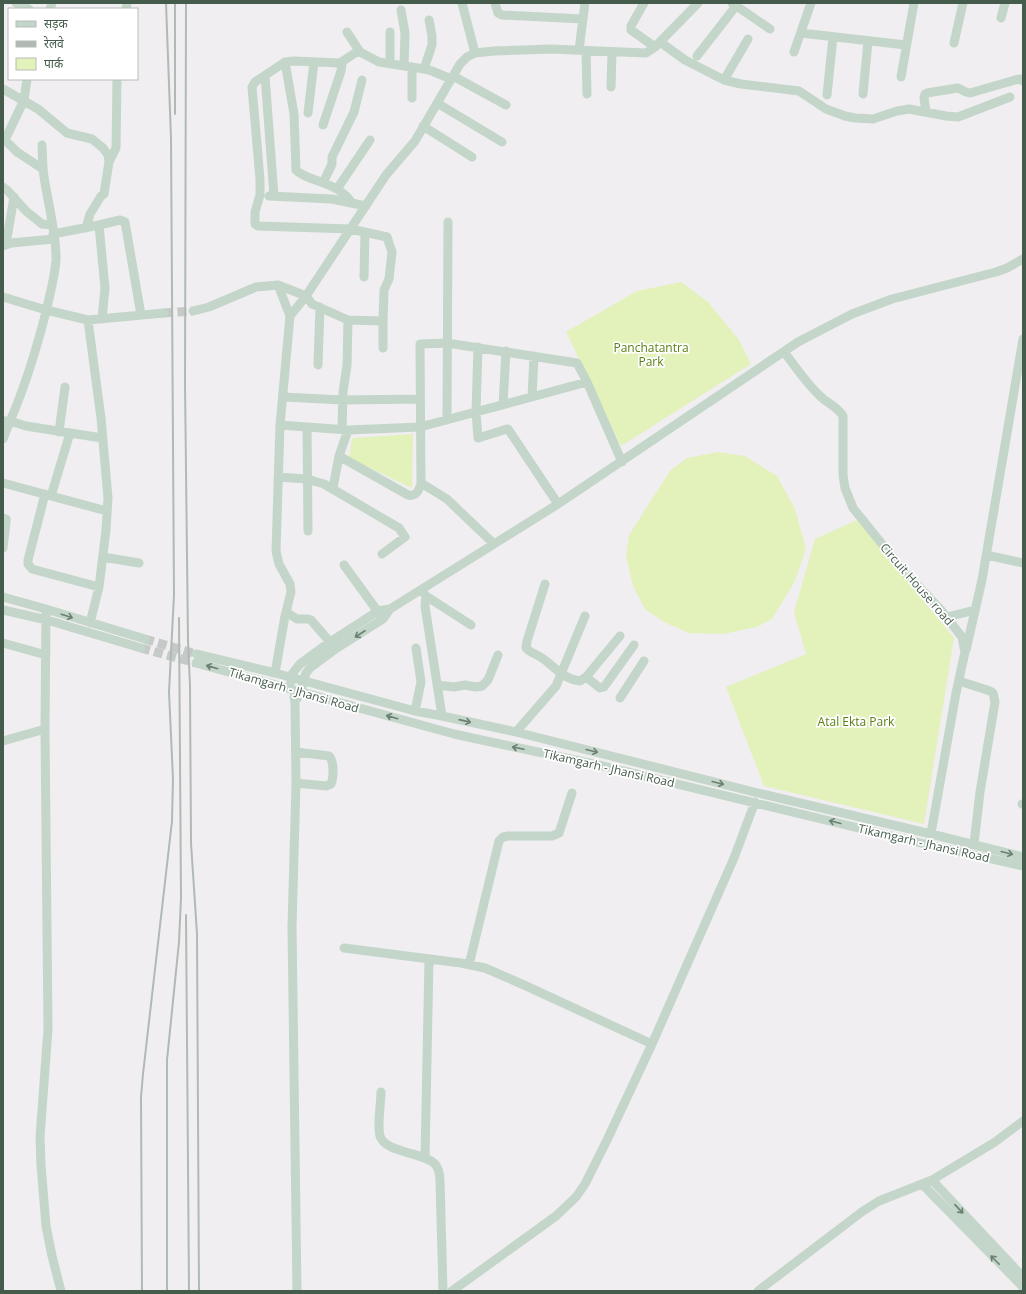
<svg xmlns="http://www.w3.org/2000/svg" width="1026" height="1294" font-family="'Open Sans','Noto Sans Devanagari',sans-serif">
  <style>
    .green { fill: #e3f1ba }
    .lines { fill: none; stroke-linecap: round; stroke-linejoin: round }
    .minor-tunnel { stroke: #c5cac8; stroke-width: 9; stroke-dasharray: 9 4.5; stroke-linecap: butt }
    .minor { stroke: #c3d6c9; stroke-width: 9 }
    .rail { stroke: #b0b9b4; stroke-width: 2 }
    .oneway { stroke: #6b8172 }
    .labels { text-anchor: middle; dominant-baseline: central; stroke-width: 3.5; stroke-linejoin: round; paint-order: stroke }
    .park-label { font-size: 12px; fill: #588013; stroke: #fff }
    .street-label { font-size: 12px; fill: #455c4d; stroke: #fff }
  </style>
  <rect width="100%" height="100%" fill="#f0eef1"/>
  <!-- green -->
  <path class="green" d="M 681,282 L 708,302 L 739,340 L 751,364 L 621,446 L 566,332 L 637,291 Z
    M 413,434 L 412,488 L 349,458 L 352,438 Z
    M 718,452 L 745,456 L 777,476 L 795,509 L 806,549 L 795,581 L 772,619 L 757,627 L 723,634 L 689,633 L 664,622 L 645,609 L 633,586 L 626,556 L 629,535 L 670,471 L 687,458 Z
    M 857,520 L 954,638 L 924,824 L 764,786 L 726,687 L 806,654 L 794,612 L 815,539 Z"/>
  <g class="lines">
    <!-- minor-tunnel -->
    <path class="minor-tunnel" d="M 164,313 L 193,311
      M 145,639 L 196,654
      M 141,648 L 196,663"/>
    <!-- minor -->
    <path class="minor" d="M 16,3 L 29,9
      M 462,3 L 475,53
      M 495,3 L 498,13 L 502,15 L 583,19
      M 644,3 L 631,26 L 631,30 L 655,47
      M 732,3 L 770,29
      M 50,9 L 52,3
      M 126,9 L 127,3
      M 401,10 L 405,33 L 404,66
      M 1001,18 L 1005,3
      M 347,32 L 360,52
      M 390,32 L 390,64
      M 801,33 L 906,45
      M 660,42 L 685,60 L 724,80 L 741,84 L 799,91 L 826,109 L 845,116 L 855,118 L 873,119 L 897,111 L 909,109 L 946,116 L 958,117 L 1010,97
      M 954,43 L 963,3
      M 579,50 L 585,3
      M 586,51 L 587,94
      M 794,52 L 811,3
      M 697,56 L 736,6
      M 285,62 L 294,114 L 296,170 C 300,174 305,176 310,178 C 326,184 342,188 352,203
      M 412,67 L 412,98
      M 424,69 L 432,45 L 432,36 L 429,20
      M 265,76 L 274,196
      M 453,76 L 506,105
      M 901,77 L 914,3
      M 27,79 L 24,100 L 5,140 L 17,152 L 43,169 C 46,197 57,233 56,260 C 55,276 50,293 47,308 C 37,347 26,385 10,421 L 26,426 L 102,438
      M 724,80 L 748,39
      M 611,87 L 612,52
      M 3,89 L 38,109 L 67,133 L 92,139 L 103,148 L 108,155 L 109,162 L 104,194 L 101,196 L 90,214 L 86,228
      M 863,94 L 868,41
      M 827,95 L 833,37
      M 437,103 L 502,142
      M 926,111 L 924,98 L 925,94 L 927,93 L 958,88 L 966,92 L 970,93 L 1015,80 L 1020,79 L 1023,81
      M 308,113 L 314,62
      M 323,125 L 341,71 L 342,63
      M 423,126 L 472,157
      M 42,145 L 43,169
      M 109,162 L 116,148 L 117,79
      M 323,183 L 332,164 L 332,157 L 354,112 L 362,80
      M 3,187 L 7,190 L 26,211 L 42,224 L 52,225
      M 337,189 L 370,140
      M 269,196 L 332,199 L 366,206
      M 99,225 L 120,220 L 125,222 L 141,315
      M 53,234 L 99,225 L 105,288 L 102,319
      M 6,244 L 14,197
      M 3,246 L 11,243 L 54,239
      M 364,277 L 365,232
      M 278,285 L 290,316
      M 3,297 L 46,310 L 88,320 L 164,313
      M 193,311 L 209,307 L 256,287 L 278,285 L 306,296 L 312,304 L 348,320 L 383,321 L 384,290 L 389,279 L 392,252 L 387,237 L 351,229 L 258,226 L 255,224 L 255,212 L 260,195 L 260,179 L 252,87 L 255,82 L 285,62 L 294,61 L 340,63 L 355,53 L 360,52 L 379,62 L 424,69 L 432,71 L 451,79
      M 88,320 L 101,418 L 108,498 L 106,530 L 99,587 L 90,623
      M 383,321 L 383,348
      M 478,347 L 476,412 L 478,438 L 507,429 L 508,429 L 558,504
      M 784,352 C 795,366 806,383 820,396 C 827,403 838,407 843,416 L 843,475 L 845,488 L 853,508 L 903,570 L 941,610 L 962,637 L 965,652 L 956,693 L 930,839
      M 318,365 L 320,307
      M 283,397 L 343,400 L 420,399
      M 532,397 L 534,356
      M 503,405 L 506,351
      M 447,420 L 448,222
      M 3,421 L 10,421 L 3,439
      M 307,427 L 308,531
      M 342,429 L 343,392 L 347,365 L 348,320
      M 348,430 L 339,456 L 408,495 C 416,497 419,491 421,483 L 420,344 L 447,343 L 577,363 L 587,382
      M 59,432 L 65,387
      M 622,462 L 587,382 L 420,427 L 348,430 L 280,425 L 290,316 L 306,296 L 386,175 L 415,141 L 460,64 L 467,57 L 475,53 L 494,51 L 551,49 L 646,53 L 655,47 L 698,3
      M 278,477 L 307,479 L 324,484 L 399,528 L 405,537 L 382,554
      M 3,483 L 107,511
      M 421,483 L 447,499 L 494,544
      M 333,488 L 339,456
      M 45,494 L 28,560 L 28,564 L 32,569 L 99,587
      M 51,496 L 70,433
      M 3,518 L 6,519 L 6,522 L 3,548
      M 986,555 L 1023,563
      M 103,557 L 139,563
      M 344,565 L 381,616
      M 545,584 L 527,641 L 526,648 C 530,653 537,654 542,658 C 554,666 564,680 580,681 L 586,677 L 620,636
      M 423,592 L 426,596 L 471,625
      M 426,596 L 425,606 L 442,716
      M 3,597 L 46,609 L 145,639
      M 46,609 L 45,729 L 48,1029 L 40,1137 L 41,1165 L 46,1226 L 52,1256 L 61,1291
      M 3,610 L 47,620 L 141,648
      M 286,612 L 297,619 L 308,619 L 311,620 L 330,642
      M 947,617 L 975,610
      M 3,643 L 46,655
      M 966,650 L 982,580 L 1023,339
      M 196,654 L 275,673 L 415,711 L 442,716 L 516,732 L 758,793 L 931,834 L 1023,857
      M 196,663 L 454,734 L 603,766 L 929,845 L 1023,866
      M 275,673 L 285,616 L 291,592 L 290,584 L 279,564 L 276,551 L 280,425
      M 586,677 L 600,688 L 604,687 L 634,645
      M 959,681 L 990,691 L 993,693 L 995,702 L 980,792 L 974,844
      M 291,682 L 292,674 L 300,664 L 330,642 L 378,611 L 390,609
      M 437,685 L 454,687 L 465,685 L 476,687 L 482,686 L 488,680 L 498,655
      M 294,697 L 295,702 L 296,783 L 292,927 L 297,1291
      M 620,698 L 644,661
      M 295,702 L 301,692 L 306,673 L 310,668 L 337,648 L 383,619 L 390,609 L 558,504 L 798,342 L 852,314 L 892,299 L 996,272 L 1007,268 L 1023,259
      M 415,711 L 421,682 L 416,648
      M 516,732 L 556,686 L 585,616
      M 3,741 L 45,729
      M 296,783 L 326,786 L 331,784 C 334,777 334,761 329,756 L 296,752
      M 1022,804 L 1023,804
      M 344,948 L 461,963 L 485,968 L 524,985 L 652,1044
      M 469,965 L 499,841 L 503,837 L 508,836 L 552,836 L 559,833 L 572,793
      M 381,1092 C 381,1104 377,1124 380,1136 C 385,1153 423,1152 435,1164 C 439,1169 440,1175 440,1181 L 443,1291
      M 425,1158 L 429,960
      M 932,1180 L 1023,1277
      M 922,1184 L 1023,1287
      M 452,1291 L 556,1216 L 576,1197 L 585,1184 L 607,1140 L 652,1044 L 734,858 L 755,802
      M 758,1291 L 863,1211 L 879,1201 L 932,1180 L 995,1142 L 1023,1121"/>
    <!-- rail -->
    <path class="rail" d="M 175,3 L 175,114
      M 186,3 L 185,384 L 188,641 L 190,686 L 191,843 L 197,934 L 199,1291
      M 186,915 L 189,1291
      M 142,1291 L 141,1097 L 143,1074 L 172,821 L 173,779 L 169,692 L 174,595 L 171,138 L 166,3
      M 167,1291 L 167,1060 L 179,942 L 181,898 L 179,618"/>
  </g>
  <!-- one-way arrows -->
  <defs><path id="oneway-shaft" d="M-6 0H5M1.5-3L5.5 0L1.5 3" fill="none" stroke-width="1.6" stroke-linecap="round" stroke-linejoin="round"/></defs>
  <g class="oneway">
    <use href="#oneway-shaft" transform="translate(67 616) rotate(18)"/>
    <use href="#oneway-shaft" transform="translate(360 634) rotate(147)"/>
    <use href="#oneway-shaft" transform="translate(212 667) rotate(-164)"/>
    <use href="#oneway-shaft" transform="translate(392 717) rotate(-164)"/>
    <use href="#oneway-shaft" transform="translate(465 721) rotate(13)"/>
    <use href="#oneway-shaft" transform="translate(518 748) rotate(-168)"/>
    <use href="#oneway-shaft" transform="translate(592 751) rotate(14)"/>
    <use href="#oneway-shaft" transform="translate(718 783) rotate(14)"/>
    <use href="#oneway-shaft" transform="translate(835 822) rotate(-166)"/>
    <use href="#oneway-shaft" transform="translate(1007 853) rotate(14)"/>
    <use href="#oneway-shaft" transform="translate(959 1209) rotate(47)"/>
    <use href="#oneway-shaft" transform="translate(995 1260) rotate(-135)"/>
  </g>
  <g class="labels">
    <!-- park labels -->
    <g class="park-label">
      <text x="651" y="347">Panchatantra<tspan x="651" dy="14">Park</tspan></text>
      <text x="856" y="721">Atal Ekta Park</text>
    </g>
    <!-- street labels -->
    <g class="street-label">
      <text transform="translate(917 584) rotate(49)">Circuit House road</text>
      <text transform="translate(294 690) rotate(16)">Tikamgarh - Jhansi Road</text>
      <text transform="translate(609 768) rotate(13)">Tikamgarh - Jhansi Road</text>
      <text transform="translate(924 843) rotate(13)">Tikamgarh - Jhansi Road</text>
    </g>
  </g>
  <!-- border -->
  <rect width="1026" height="1294" fill="none" stroke="#455c4d" stroke-width="8"/>
  <!-- legend -->
  <rect x="8" y="8" width="130" height="72" fill="#ffffff" stroke="#b5beb8"/>
  <rect x="16" y="21" width="20" height="6" fill="#c3d6c9" stroke="#b5beb8"/>
  <text x="44" y="28" font-size="12" fill="#455c4d">सड़क</text>
  <rect x="16" y="41" width="20" height="6" fill="#b0b9b4" stroke="#b5beb8"/>
  <text x="44" y="48" font-size="12" fill="#455c4d">रेलवे</text>
  <rect x="16" y="58" width="20" height="12" fill="#e3f1ba" stroke="#b5beb8"/>
  <text x="44" y="68" font-size="12" fill="#455c4d">पार्क</text>
</svg>
